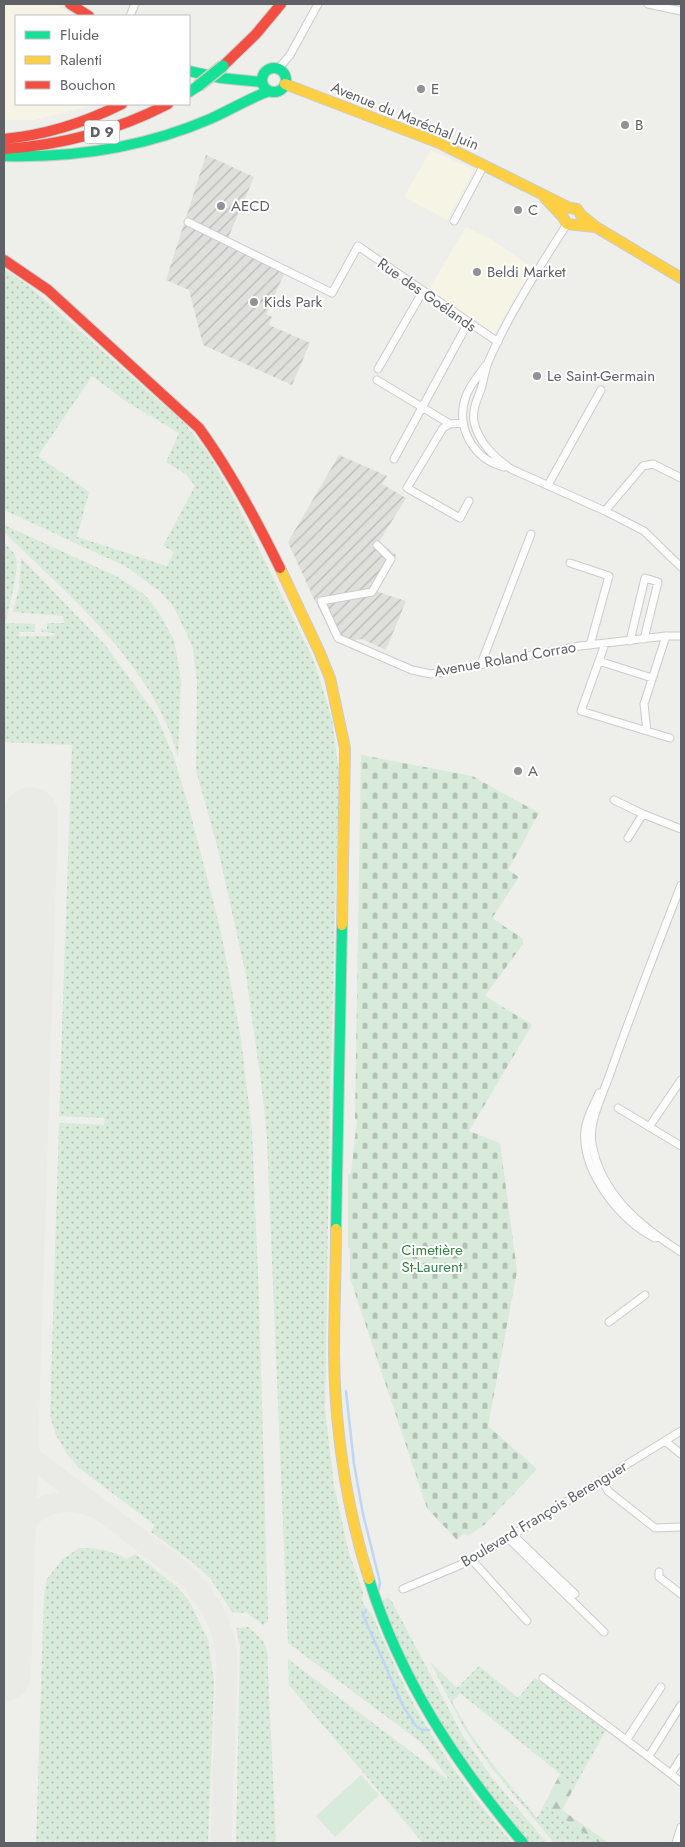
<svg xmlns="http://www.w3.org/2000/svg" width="685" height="1847" font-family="Jost,sans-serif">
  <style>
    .commercial { fill: #f6f5e5 }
    .industrial { fill: url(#industrial-furrows) }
    .grass { fill: url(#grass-dots); fill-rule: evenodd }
    .forest { fill: url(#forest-firs) }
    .cemetery { fill: url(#cemetery-stones) }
    .garden { fill: #d8ead9 }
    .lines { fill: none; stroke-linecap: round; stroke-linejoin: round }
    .stream { stroke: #c0d6f6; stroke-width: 2.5 }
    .taxiway { stroke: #eaeae7; stroke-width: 21 }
    .runway { stroke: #eaeae7; stroke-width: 54 }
    .street-casing { stroke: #cbcbcc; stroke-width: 9 }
    .fast-casing { stroke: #cacbca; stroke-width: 12 }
    .slow-casing { stroke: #cacbca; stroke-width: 12 }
    .jam-casing { stroke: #cacbca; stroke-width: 12 }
    .street { stroke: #fcfcfc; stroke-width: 7 }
    .fast { stroke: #16e098; stroke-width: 10 }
    .slow { stroke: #ffcf43; stroke-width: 10 }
    .jam { stroke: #f24e42; stroke-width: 10 }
    .fast-bridge-casing { stroke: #d5d1b9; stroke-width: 14; stroke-linecap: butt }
    .fast-bridge { stroke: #16e098; stroke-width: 11 }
    .poi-dot { fill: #919295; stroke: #fff; stroke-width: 2 }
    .labels { text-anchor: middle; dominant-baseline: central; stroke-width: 4; stroke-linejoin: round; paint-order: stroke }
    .shield { fill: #fff; stroke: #8f9095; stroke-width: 1 }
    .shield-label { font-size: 14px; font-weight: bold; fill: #5f6167 }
    .poi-label { font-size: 15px; fill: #5f6167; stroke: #fff; text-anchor: start }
    .street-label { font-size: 15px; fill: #5f6167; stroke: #fff }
    .park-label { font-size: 15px; fill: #3a8349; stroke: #fff }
  </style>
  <defs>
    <pattern id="industrial-furrows" width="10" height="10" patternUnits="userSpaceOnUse" patternTransform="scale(1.25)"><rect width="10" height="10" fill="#dfdfdb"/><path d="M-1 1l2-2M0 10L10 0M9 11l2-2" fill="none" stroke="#b8b8b5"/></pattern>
    <pattern id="grass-dots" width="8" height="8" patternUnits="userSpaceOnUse" patternTransform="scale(1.25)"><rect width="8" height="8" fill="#d8ead9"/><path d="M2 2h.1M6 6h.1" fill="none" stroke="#b2c1b4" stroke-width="1.8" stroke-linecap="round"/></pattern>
    <pattern id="forest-firs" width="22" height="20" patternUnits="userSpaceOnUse" patternTransform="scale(1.25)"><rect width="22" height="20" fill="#d8ead9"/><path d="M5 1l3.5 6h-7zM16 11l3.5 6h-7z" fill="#b2c1b4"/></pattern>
    <pattern id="cemetery-stones" width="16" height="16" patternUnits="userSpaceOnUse" patternTransform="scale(1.25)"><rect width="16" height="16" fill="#d8ead9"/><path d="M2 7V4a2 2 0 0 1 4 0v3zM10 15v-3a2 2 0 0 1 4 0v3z" fill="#b2c1b4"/></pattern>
  </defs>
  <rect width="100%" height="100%" fill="#eeeeea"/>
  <!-- commercial -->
  <path class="commercial" d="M 4,4 L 56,4 L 74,16 L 16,16 L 16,104 L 98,104 L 35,120 L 4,120 Z
    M 431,150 L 474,170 L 447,220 L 404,197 Z
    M 466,227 L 492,240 L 533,268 L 493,336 L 428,291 Z"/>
  <!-- industrial -->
  <path class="industrial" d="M 206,155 L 254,177 L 225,245 L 285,272 L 266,314 L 272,317 L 269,325 L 310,343 L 292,385 L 203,345 L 189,290 L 166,280 Z
    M 339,455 L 387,476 L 382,484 L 406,498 L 379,542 L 396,555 L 375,591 L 406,601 L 386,650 L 362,639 L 336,642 L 313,597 L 288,542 Z"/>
  <!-- grass -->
  <path class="grass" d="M 4,269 L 29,286 L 185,424 L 208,453 L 237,504 L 314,661 L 332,719 L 339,773 L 330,1099 L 325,1409 L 334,1486 L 349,1553 L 363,1592 L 362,1601 L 366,1608 L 372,1614 C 389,1653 405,1692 428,1729 C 452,1769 481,1807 512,1843 L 423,1843 L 289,1685 L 288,1659 L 447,1779 L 448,1778 L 422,1743 L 288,1643 L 267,1140 L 263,1097 L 246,975 L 218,849 L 196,770 L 197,682 L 193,648 L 174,607 L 160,591 L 125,566 L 4,510 ZM 92,376 L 127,402 L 179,433 L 166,462 L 186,474 L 195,486 L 163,546 L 174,552 L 167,566 L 77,537 L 89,492 L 38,456 Z
    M 4,525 L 116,576 L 145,595 L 158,611 L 174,640 L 181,681 L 178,757 C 155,666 69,596 4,532 Z
    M 4,542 C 7,546 12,550 15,555 C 21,568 8,608 6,623 L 35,624 L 35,632 L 19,632 L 19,636 L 55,636 L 54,633 L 41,632 L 41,629 L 47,630 L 47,623 L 64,623 L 63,616 L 13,612 L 19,588 L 21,558 L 106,646 L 156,715 L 173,755 L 188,804 L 221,932 L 241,1039 L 252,1131 L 259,1299 L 268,1621 L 263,1625 L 246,1612 L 241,1613 L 232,1612 L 210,1578 L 191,1561 L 151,1532 L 155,1525 L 79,1468 L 67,1454 L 56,1435 L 50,1415 L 59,1123 L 104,1125 L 105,1118 L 59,1116 L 72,745 L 4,742 Z
    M 79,1548 C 99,1548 109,1550 127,1559 L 135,1554 L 177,1587 L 189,1601 L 208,1640 L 214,1682 L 208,1843 L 36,1843 L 44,1595 L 47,1579 L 62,1560 Z
    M 388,1598 L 391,1600 L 463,1736 L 493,1779 L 547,1843 L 530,1843 C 499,1806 469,1769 443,1728 C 418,1688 399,1645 381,1601 Z
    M 249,1627 L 263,1641 L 267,1651 L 276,1843 L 236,1843 L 240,1646 L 236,1628 Z
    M 430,1662 L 457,1688 L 479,1666 L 518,1698 L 535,1678 L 606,1730 L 575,1786 L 460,1693 L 452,1702 L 468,1730 L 490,1761 L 537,1818 L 544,1805 L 599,1843 L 554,1843 L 490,1766 L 465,1730 Z"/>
  <!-- forest -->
  <path class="forest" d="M 560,1774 L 575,1786 L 562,1810 L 609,1843 L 599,1843 L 544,1805 Z"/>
  <!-- cemetery -->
  <path class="cemetery" d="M 361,755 L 472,776 L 539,813 L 508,870 L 519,877 L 492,918 L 523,939 L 523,944 L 485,996 L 532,1025 L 469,1131 L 500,1143 L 517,1271 L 488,1426 L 537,1469 L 484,1525 L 468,1536 L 464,1533 L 457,1540 L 427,1508 L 350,1278 L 350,1249 L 348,1247 L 348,1175 L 351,1173 L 357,1120 L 355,1119 Z"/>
  <!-- garden -->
  <path class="garden" d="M 361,1775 L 379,1795 L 335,1837 L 316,1816 Z"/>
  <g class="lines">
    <!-- stream -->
    <path class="stream" d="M 346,1391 L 354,1464 L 363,1514 L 378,1574 L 380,1583 L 379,1589
      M 366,1610 L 363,1615 L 403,1706 L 416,1726 L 422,1730 L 429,1730"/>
    <!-- taxiway -->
    <path class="taxiway" d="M 4,829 C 23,845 27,864 29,888
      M 12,1406 L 15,1424 L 30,1453
      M 4,1437 L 176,1567 C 206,1593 226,1623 227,1663 L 221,1843
      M 4,1460 L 8,1477 L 10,1492
      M 7,1559 C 15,1517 50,1491 92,1506"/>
    <!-- runway -->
    <path class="runway" d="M 4,1674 L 31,814"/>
    <defs>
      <path id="street" d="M 648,4 L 681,11
        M 130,16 L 135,4
        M 278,69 L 290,55 L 318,4
        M 454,221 L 484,165
        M 188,222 L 332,293 L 358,246 L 498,342
        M 567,224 C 539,268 510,312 489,360 C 485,369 484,379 481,389 C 477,400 472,410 474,422 C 479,443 494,457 511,469 L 605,511 L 644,531 L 681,567
        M 485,366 C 478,376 470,385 466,396 C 455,427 473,459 504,467
        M 378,369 L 423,291
        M 377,380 L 450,424 L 463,423
        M 450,424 L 443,428 L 407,488 L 460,518 L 469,501
        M 394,459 L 468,323
        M 548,485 L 601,390
        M 605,511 L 643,466 L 653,464 L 681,478
        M 377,545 L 391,559 L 372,592 L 321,601 L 338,638 L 412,670 L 431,674 L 580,646 L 666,636 L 681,636
        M 570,563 L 609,576 L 590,645
        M 630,641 L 645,578 L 658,582 L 644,639
        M 605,644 L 581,711 L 670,738
        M 599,661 L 652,678
        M 481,664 L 531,534
        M 647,731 L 644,704 L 666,636
        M 614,800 L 643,814 L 681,829
        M 628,838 L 643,814
        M 681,885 C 657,947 633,1008 611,1071 C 604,1092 588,1122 592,1144 C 601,1194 640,1226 681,1252
        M 599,1093 C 594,1105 586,1118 585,1130 C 581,1171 620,1221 655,1238
        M 618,1108 L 681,1146
        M 649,1127 L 681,1080
        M 609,1322 L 645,1295
        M 665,1441 L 681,1454
        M 602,1480 L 608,1491 L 655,1528 L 681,1527
        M 513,1535 L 575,1594
        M 508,1538 L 604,1632
        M 472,1560 L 527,1621
        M 659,1572 L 659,1577 L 681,1594
        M 403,1589 L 472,1560 L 681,1431
        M 543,1678 C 589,1713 636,1746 681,1782
        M 627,1739 L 661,1687
        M 649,1756 L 681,1705
        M 671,1774 L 681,1758
        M 676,1843 L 681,1827"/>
      <path id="fast" d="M262 80a12 12 0 1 1 24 0a12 12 0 1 1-24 0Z
        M 189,71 L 221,78 L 262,82
        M 189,92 L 198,86
        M 4,156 C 75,158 145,147 210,119 C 230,110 248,99 269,91
        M 336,1229 L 342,925
        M 369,1579 C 400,1679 456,1764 523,1843"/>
      <path id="slow" d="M 285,84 L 439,143 L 570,208 L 577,209 L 581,215 L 596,227 L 681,278
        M 545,198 L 563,217 L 567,224 L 595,227
        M 280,568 L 319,651 L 330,678 L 345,748 L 342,925
        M 336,1229 C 336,1271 334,1313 334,1354 C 335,1430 346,1506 369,1579"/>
      <path id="jam" d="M 70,4 L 89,16
        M 223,66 L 256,34 L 281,4
        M 4,139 C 46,135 84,123 122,104
        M 4,149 C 63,145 116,131 168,104
        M 4,260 L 48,290 L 199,428 C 231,472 256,519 280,568"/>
    </defs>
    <!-- street casing -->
    <use href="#street" class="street-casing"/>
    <!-- fast casing -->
    <use href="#fast" class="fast-casing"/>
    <!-- slow casing -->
    <use href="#slow" class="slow-casing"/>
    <!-- jam casing -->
    <use href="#jam" class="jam-casing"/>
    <!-- street -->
    <use href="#street" class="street"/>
    <!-- fast -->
    <use href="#fast" class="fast"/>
    <!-- slow -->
    <use href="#slow" class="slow"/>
    <!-- jam -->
    <use href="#jam" class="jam"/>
    <defs>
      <path id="fast-bridge" d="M 198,86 L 223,66"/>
    </defs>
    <!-- fast-bridge casing -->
    <use href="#fast-bridge" class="fast-bridge-casing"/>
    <!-- fast-bridge -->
    <use href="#fast-bridge" class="fast-bridge"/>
  </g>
  <!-- markers -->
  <g class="poi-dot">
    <circle cx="421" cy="89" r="5"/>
    <circle cx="625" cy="125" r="5"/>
    <circle cx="221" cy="206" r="5"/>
    <circle cx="518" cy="210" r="5"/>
    <circle cx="477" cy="272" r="5"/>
    <circle cx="254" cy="302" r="5"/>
    <circle cx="537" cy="376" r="5"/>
    <circle cx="518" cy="771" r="5"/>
  </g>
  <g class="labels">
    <!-- shield labels -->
    <rect class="shield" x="84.5" y="120.5" width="35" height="23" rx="4"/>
    <g class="shield-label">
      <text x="102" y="132">D 9</text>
    </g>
    <!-- poi labels -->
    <g class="poi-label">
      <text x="431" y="89">E</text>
      <text x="635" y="125">B</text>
      <text x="231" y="206">AECD</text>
      <text x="528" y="210">C</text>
      <text x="487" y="272">Beldi Market</text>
      <text x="264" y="302">Kids Park</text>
      <text x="547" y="376">Le Saint-Germain</text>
      <text x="528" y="771">A</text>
    </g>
    <!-- street labels -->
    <g class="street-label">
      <text transform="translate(405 116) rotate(22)">Avenue du Maréchal Juin</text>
      <text transform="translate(427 295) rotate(35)">Rue des Goélands</text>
      <text transform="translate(505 659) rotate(-10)">Avenue Roland Corrao</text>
      <text transform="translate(544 1514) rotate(-31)">Boulevard François Berenguer</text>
    </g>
    <!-- park labels -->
    <g class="park-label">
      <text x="432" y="1250">Cimetière<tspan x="432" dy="17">St-Laurent</tspan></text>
    </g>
  </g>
  <!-- border -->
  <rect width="685" height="1847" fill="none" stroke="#5f6167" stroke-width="10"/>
  <!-- legend -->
  <rect x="15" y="15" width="175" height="90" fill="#ffffff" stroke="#bfc0c2"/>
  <rect x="25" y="31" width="25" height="8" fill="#16e098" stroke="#bfc0c2"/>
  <text x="60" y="40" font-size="15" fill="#5f6167">Fluide</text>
  <rect x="25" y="56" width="25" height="8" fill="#ffcf43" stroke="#bfc0c2"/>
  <text x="60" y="65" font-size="15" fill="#5f6167">Ralenti</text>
  <rect x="25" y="81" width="25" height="8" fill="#f24e42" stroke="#bfc0c2"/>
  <text x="60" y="90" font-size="15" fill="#5f6167">Bouchon</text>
</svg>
